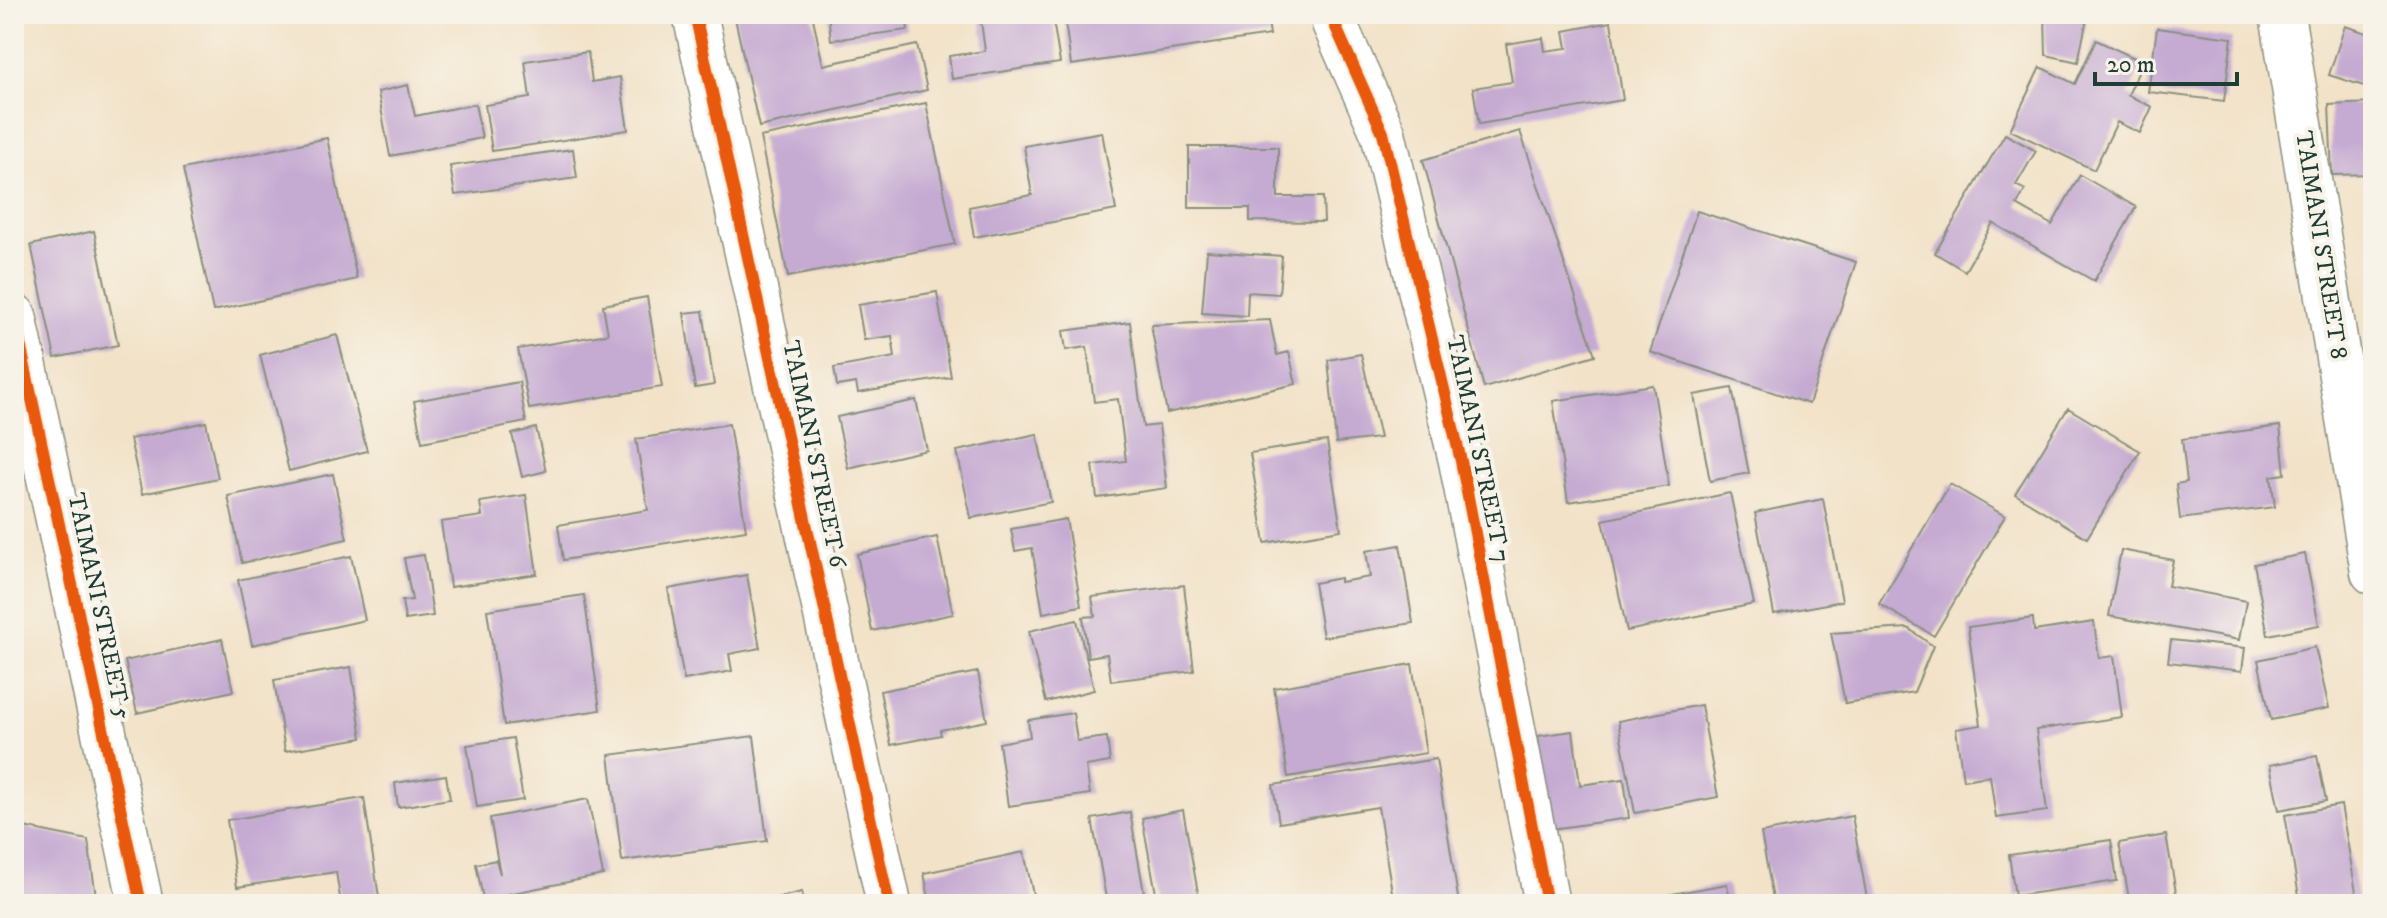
<svg xmlns="http://www.w3.org/2000/svg" width="2387" height="918" font-family="'IM FELL DW Pica',serif">
  <style>
    .building { fill: #c5aad2 }
    .lines { fill: none; stroke-linecap: round; stroke-linejoin: round }
    .minor-casing { stroke: #88907e; stroke-width: 47 }
    .minor { stroke: #fff; stroke-width: 44 }
    .cycleway-casing { stroke: #f7f3e8; stroke-width: 17 }
    .cycleway { stroke: #e8590c; stroke-width: 12 }
    .labels { text-anchor: middle; dominant-baseline: central; stroke-width: 8; stroke-linejoin: round; paint-order: stroke }
    .street-label { font-size: 24px; fill: #1f3d34; stroke: #f7f3e8 }
  </style>
  <rect width="100%" height="100%" fill="#f7f3e8"/>
  <filter id="ink" filterUnits="userSpaceOnUse"><feTurbulence type="fractalNoise" baseFrequency=".0125" numOctaves="2"/><feDisplacementMap in="SourceGraphic" scale="16" xChannelSelector="R" yChannelSelector="G"/><feConvolveMatrix kernelMatrix="1 2 1 2 8 2 1 2 1" color-interpolation-filters="sRGB"/></filter>
  <filter id="wash" filterUnits="userSpaceOnUse"><feTurbulence type="fractalNoise" baseFrequency=".006" numOctaves="4" result="noise"/><feDisplacementMap in="SourceGraphic" scale="32" xChannelSelector="R" yChannelSelector="G"/><feGaussianBlur stdDeviation="1.8" result="paint"/><feColorMatrix in="noise" values="0 0 0 0 0 0 0 0 0 0 0 0 0 0 0 0 0 1.4 0 .05"/><feComposite in="paint" operator="in"/></filter>
  <g filter="url(#wash)">
    <rect width="100%" height="100%" fill="#f2e2c8"/>
    <g id="blocks">
      <!-- building -->
      <path class="building" d="M 734,14 L 812,14 L 823,65 L 917,45 L 927,90 L 759,127 Z
        M 828,14 L 906,14 L 908,30 L 831,40 Z
        M 980,14 L 1052,14 L 1060,63 L 952,79 L 949,56 L 985,51 Z
        M 1064,14 L 1267,14 L 1270,35 L 1071,65 Z
        M 2045,14 L 2088,14 L 2078,62 L 2046,55 Z
        M 1611,22 L 1623,100 L 1479,124 L 1473,88 L 1512,82 L 1506,44 L 1543,38 L 1545,51 L 1567,48 L 1564,31 Z
        M 2345,26 L 2373,35 L 2373,89 L 2329,75 Z
        M 2157,28 L 2232,38 L 2224,101 L 2148,92 Z
        M 2096,40 L 2143,62 L 2128,95 L 2152,107 L 2140,133 L 2117,122 L 2094,170 L 2010,130 L 2040,67 L 2075,84 Z
        M 588,52 L 592,82 L 620,77 L 628,130 L 492,151 L 485,105 L 530,98 L 525,61 Z
        M 408,85 L 415,116 L 475,104 L 482,138 L 390,156 L 378,92 Z
        M 926,103 L 955,244 L 788,277 L 760,137 Z
        M 2373,103 L 2373,174 L 2332,175 L 2329,105 Z
        M 1520,131 L 1595,355 L 1484,388 L 1423,160 Z
        M 1102,132 L 1116,210 L 974,237 L 969,207 L 1032,195 L 1024,146 Z
        M 2005,134 L 2036,151 L 2016,185 L 2025,190 L 2017,205 L 2052,225 L 2080,175 L 2136,207 L 2094,281 L 1993,223 L 1965,271 L 1935,253 Z
        M 327,138 L 357,279 L 213,311 L 183,169 Z
        M 1189,147 L 1278,147 L 1278,197 L 1323,197 L 1324,222 L 1250,221 L 1250,208 L 1189,208 Z
        M 573,149 L 577,178 L 455,195 L 450,166 Z
        M 1697,211 L 1856,262 L 1809,404 L 1650,352 Z
        M 94,231 L 118,345 L 55,358 L 31,245 Z
        M 1207,251 L 1282,256 L 1279,294 L 1248,292 L 1247,316 L 1202,313 Z
        M 937,292 L 951,377 L 858,393 L 856,383 L 837,386 L 834,368 L 895,357 L 892,336 L 864,340 L 858,305 Z
        M 647,297 L 662,387 L 529,409 L 518,349 L 608,334 L 603,305 Z
        M 703,311 L 714,385 L 695,388 L 684,313 Z
        M 1270,320 L 1277,355 L 1289,352 L 1296,384 L 1167,413 L 1151,325 Z
        M 1130,322 L 1143,427 L 1159,425 L 1167,488 L 1097,498 L 1093,465 L 1126,461 L 1118,399 L 1094,402 L 1087,347 L 1066,350 L 1063,331 Z
        M 337,335 L 367,451 L 289,471 L 260,355 Z
        M 1361,354 L 1380,438 L 1336,443 L 1328,360 Z
        M 519,382 L 526,422 L 422,442 L 414,401 Z
        M 1653,385 L 1669,486 L 1568,502 L 1553,401 Z
        M 1732,388 L 1749,473 L 1710,481 L 1694,395 Z
        M 916,400 L 927,450 L 848,468 L 837,417 Z
        M 2068,408 L 2140,451 L 2087,538 L 2015,494 Z
        M 206,422 L 218,478 L 142,494 L 130,439 Z
        M 729,424 L 746,530 L 563,560 L 558,525 L 648,510 L 636,439 Z
        M 2280,426 L 2285,474 L 2271,476 L 2275,507 L 2180,519 L 2176,484 L 2187,482 L 2182,439 Z
        M 536,428 L 546,471 L 522,477 L 512,434 Z
        M 1037,434 L 1051,502 L 971,518 L 957,451 Z
        M 1327,441 L 1341,530 L 1265,543 L 1250,453 Z
        M 333,474 L 347,539 L 242,563 L 228,496 Z
        M 1950,484 L 2005,516 L 1934,636 L 1879,604 Z
        M 1730,493 L 1754,604 L 1627,631 L 1603,520 Z
        M 526,495 L 537,574 L 450,587 L 441,522 L 482,516 L 480,502 Z
        M 1823,499 L 1842,601 L 1774,614 L 1755,513 Z
        M 1066,519 L 1081,606 L 1043,613 L 1032,548 L 1015,551 L 1011,529 Z
        M 937,537 L 953,614 L 872,631 L 857,554 Z
        M 1400,545 L 1413,623 L 1323,637 L 1314,583 L 1340,578 L 1340,582 L 1370,577 L 1366,551 Z
        M 2121,550 L 2173,560 L 2168,586 L 2246,601 L 2239,640 L 2109,616 Z
        M 2305,554 L 2319,625 L 2268,635 L 2254,564 Z
        M 424,555 L 433,616 L 405,620 L 402,601 L 412,600 L 404,558 Z
        M 351,556 L 365,620 L 252,645 L 238,580 Z
        M 747,575 L 760,648 L 729,654 L 732,671 L 684,680 L 668,589 Z
        M 1184,585 L 1194,671 L 1111,681 L 1107,654 L 1088,657 L 1083,617 L 1095,616 L 1092,597 Z
        M 584,595 L 600,710 L 504,725 L 487,610 Z
        M 2033,618 L 2034,631 L 2094,622 L 2099,658 L 2114,656 L 2122,717 L 2036,730 L 2047,811 L 1996,818 L 1990,776 L 1963,780 L 1956,729 L 1981,725 L 1968,627 Z
        M 1077,620 L 1094,690 L 1046,702 L 1029,631 Z
        M 1908,628 L 1933,646 L 1914,692 L 1845,703 L 1831,633 Z
        M 222,639 L 233,691 L 137,713 L 125,661 Z
        M 2171,640 L 2245,648 L 2242,671 L 2168,662 Z
        M 2315,647 L 2329,708 L 2271,720 L 2258,660 Z
        M 1412,664 L 1426,753 L 1288,777 L 1274,688 Z
        M 351,667 L 362,738 L 285,751 L 274,680 Z
        M 978,672 L 987,721 L 940,730 L 941,735 L 891,745 L 880,691 Z
        M 1701,705 L 1718,797 L 1635,813 L 1618,721 Z
        M 1073,713 L 1077,741 L 1107,737 L 1110,762 L 1086,766 L 1090,794 L 1008,806 L 999,743 L 1030,737 L 1028,720 Z
        M 1573,731 L 1580,785 L 1624,779 L 1629,818 L 1551,829 L 1538,736 Z
        M 754,736 L 767,841 L 622,861 L 609,755 Z
        M 513,738 L 523,800 L 477,807 L 467,745 Z
        M 2317,756 L 2326,801 L 2279,810 L 2270,765 Z
        M 1436,759 L 1459,904 L 1394,904 L 1378,807 L 1279,823 L 1273,785 Z
        M 446,775 L 450,799 L 398,807 L 395,783 Z
        M 364,798 L 380,904 L 341,904 L 336,872 L 237,887 L 227,820 Z
        M 588,799 L 603,875 L 503,895 L 505,904 L 484,904 L 476,864 L 496,860 L 500,874 L 490,818 Z
        M 2341,805 L 2358,904 L 2265,904 L 2299,896 L 2285,815 Z
        M 1183,810 L 1200,904 L 1158,904 L 1142,818 Z
        M 1130,812 L 1146,904 L 1107,904 L 1092,819 Z
        M 1852,816 L 1868,904 L 1774,904 L 1761,833 Z
        M 14,825 L 88,840 L 97,904 L 14,904 Z
        M 2166,835 L 2178,904 L 2130,904 L 2119,843 Z
        M 2111,840 L 2117,881 L 2015,896 L 2009,855 Z
        M 1024,852 L 1035,904 L 930,904 L 924,873 Z
        M 1727,884 L 1731,904 L 1628,904 L 1628,902 Z
        M 802,892 L 805,904 L 755,904 L 754,903 Z"/>
    </g>
  </g>
  <g filter="url(#ink)">
    <use href="#blocks" fill-opacity="0" stroke="#88907e" stroke-width="2"/>
    <g class="lines">
      <defs>
        <path id="minor" d="M 695,14 L 889,904
          M 1333,14 L 1334,23 L 1383,133 L 1461,461 L 1547,904
          M 2282,14 L 2373,572
          M 14,316 L 141,904"/>
      </defs>
      <!-- minor casing -->
      <use href="#minor" class="minor-casing"/>
      <!-- minor -->
      <use href="#minor" class="minor"/>
      <defs>
        <path id="cycleway" d="M 695,14 L 889,904
          M 1333,14 L 1334,23 L 1383,133 L 1461,461 L 1547,904
          M 14,316 L 141,904"/>
      </defs>
      <!-- cycleway casing -->
      <use href="#cycleway" class="cycleway-casing"/>
      <!-- cycleway -->
      <use href="#cycleway" class="cycleway"/>
    </g>
  </g>
  <g class="labels">
    <!-- street labels -->
    <g class="street-label">
      <text transform="translate(2321 245) rotate(81)">TAIMANI STREET 8</text>
      <text transform="translate(1478 449) rotate(78)">TAIMANI STREET 7</text>
      <text transform="translate(814 454) rotate(78)">TAIMANI STREET 6</text>
      <text transform="translate(99 606) rotate(78)">TAIMANI STREET 5</text>
    </g>
  </g>
  <!-- margin -->
  <rect width="2387" height="918" fill="none" stroke="#f7f3e8" stroke-width="48"/>
  <!-- scale -->
  <path d="M2095 72v12h142v-12" fill="none" stroke="#1f3d34" stroke-width="4"/>
  <text x="2107" y="72" font-size="24" fill="#1f3d34" stroke="#f7f3e8" stroke-width="6" paint-order="stroke">20 m</text>
</svg>
